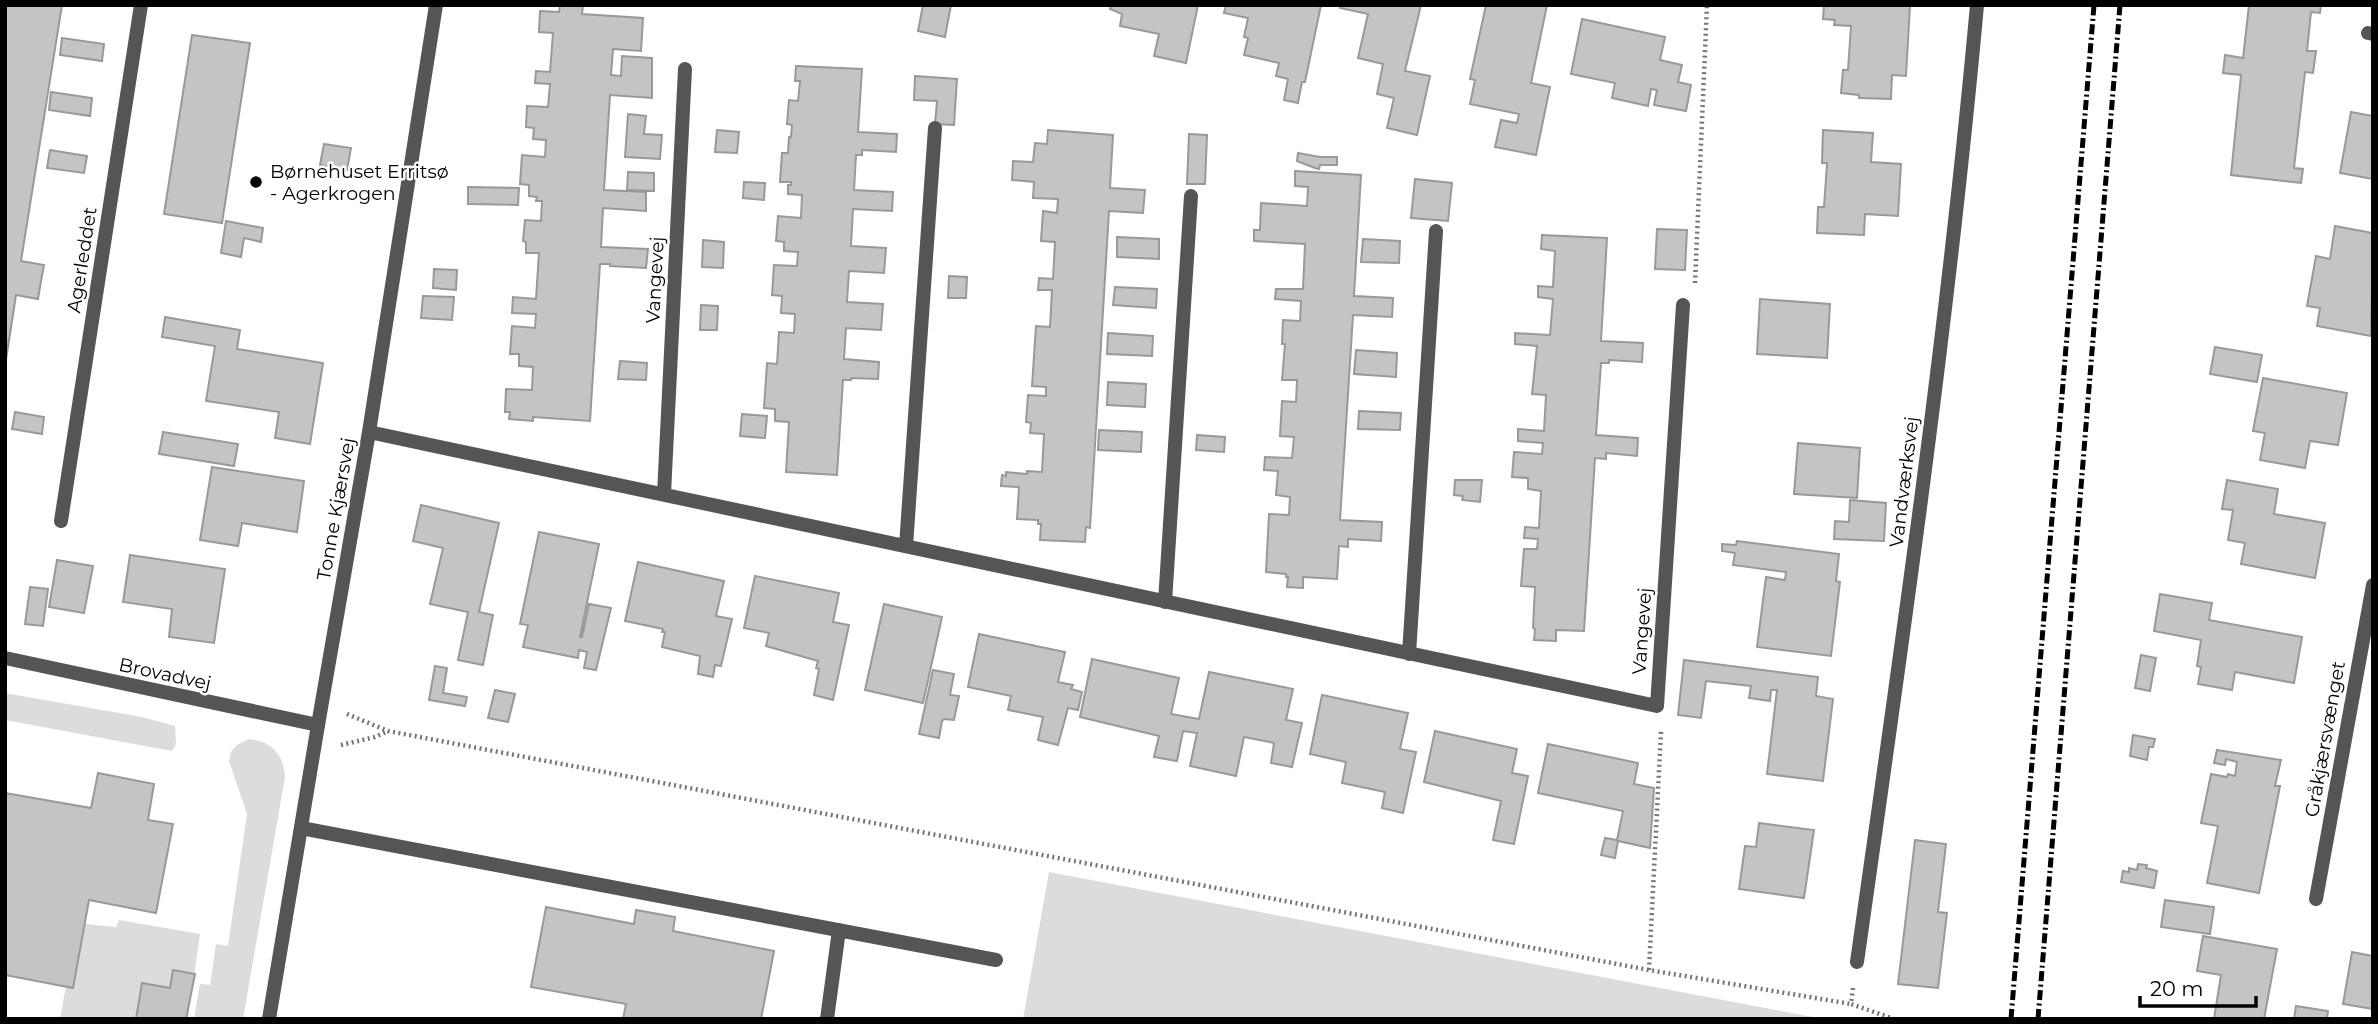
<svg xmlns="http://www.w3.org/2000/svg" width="2378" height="1024" font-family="Montserrat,sans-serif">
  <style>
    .green { fill: #dcdcdc }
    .building { fill: #c4c4c4; stroke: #999; stroke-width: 2 }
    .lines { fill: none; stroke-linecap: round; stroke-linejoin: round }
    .path { stroke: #777; stroke-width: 4.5; stroke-dasharray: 2 3.5; stroke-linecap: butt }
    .service { stroke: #555; stroke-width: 14 }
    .minor { stroke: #555; stroke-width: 14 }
    .tertiary { stroke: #555; stroke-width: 14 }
    .rail { stroke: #000; stroke-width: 5; stroke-dasharray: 10 3.5 2 3.5; stroke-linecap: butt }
    .poi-dot { fill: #000; stroke: #fff; stroke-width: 2.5 }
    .labels { text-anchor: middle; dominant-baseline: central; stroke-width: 5; stroke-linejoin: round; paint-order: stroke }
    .poi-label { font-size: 19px; fill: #000; stroke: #fff; text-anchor: start }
    .street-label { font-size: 19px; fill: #000; stroke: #fff }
  </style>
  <rect width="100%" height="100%" fill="#fff"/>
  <!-- green -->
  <path class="green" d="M 5,693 L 142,717 L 175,726 L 176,744 L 172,751 L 5,720 Z
    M 249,739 C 271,741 284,754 285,777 L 243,1019 L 194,1019 L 200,984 L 210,985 L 216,944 L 228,946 L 247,814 L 229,761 L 231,752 L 237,745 Z
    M 1049,872 L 1823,1019 L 1023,1019 Z
    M 119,920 L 200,934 L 188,1019 L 60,1019 L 66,986 L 85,924 L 116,927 Z"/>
  <!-- building -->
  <path class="building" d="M 5,5 L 62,5 L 21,261 L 44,265 L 41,281 L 38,299 L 16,295 L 5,366 Z
    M 560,5 L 583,5 L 582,14 L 643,18 L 641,51 L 613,49 L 611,75 L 621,76 L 622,56 L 652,58 L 652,98 L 610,95 L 604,190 L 646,192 L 646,211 L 603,208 L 601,247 L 648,249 L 646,268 L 610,266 L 610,264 L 600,264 L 590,421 L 533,417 L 533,421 L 509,419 L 510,412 L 505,412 L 506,389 L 532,390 L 533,367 L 519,366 L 519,354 L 510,354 L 512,326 L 535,328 L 536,314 L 512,313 L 513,297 L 536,299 L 539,253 L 526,253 L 526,242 L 523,241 L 525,220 L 541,221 L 542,201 L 536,201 L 537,197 L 529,196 L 529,185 L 520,184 L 522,155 L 545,157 L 546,140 L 533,139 L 534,128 L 526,127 L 527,106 L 548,107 L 550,84 L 535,83 L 536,71 L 550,72 L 553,33 L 539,32 L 540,11 L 559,12 Z
    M 923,5 L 951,5 L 945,37 L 918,31 Z
    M 1111,5 L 1198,5 L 1186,63 L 1154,56 L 1159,34 L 1120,26 L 1122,14 L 1110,9 Z
    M 1226,5 L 1321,5 L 1305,82 L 1302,82 L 1298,103 L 1284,100 L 1288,79 L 1276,76 L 1279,63 L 1244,55 L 1248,38 L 1244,37 L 1248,18 L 1224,13 Z
    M 1340,5 L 1421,5 L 1405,71 L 1430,76 L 1417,135 L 1387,128 L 1394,98 L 1377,94 L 1383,64 L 1358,58 L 1368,14 L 1340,8 Z
    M 1486,5 L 1547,5 L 1531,83 L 1550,87 L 1536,155 L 1495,147 L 1501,120 L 1517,123 L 1519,114 L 1470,104 L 1475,80 L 1470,79 Z
    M 1824,5 L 1910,5 L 1906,76 L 1892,75 L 1891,99 L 1859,98 L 1859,95 L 1841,93 L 1843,70 L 1848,70 L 1851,26 L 1834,25 L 1835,20 L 1823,19 Z
    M 2249,5 L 2321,5 L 2320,13 L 2311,12 L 2307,51 L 2316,51 L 2313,73 L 2305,72 L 2294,168 L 2303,169 L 2301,183 L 2231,175 L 2241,75 L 2223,73 L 2225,55 L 2243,58 Z
    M 1582,19 L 1665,37 L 1660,60 L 1682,65 L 1678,82 L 1691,85 L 1686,111 L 1654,105 L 1657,90 L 1651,89 L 1648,106 L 1612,98 L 1615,83 L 1571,74 Z
    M 192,35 L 250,43 L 222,223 L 164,214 Z
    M 62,38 L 104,44 L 102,61 L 60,55 Z
    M 796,66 L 862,69 L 858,132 L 897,134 L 896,152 L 862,150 L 862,155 L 856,155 L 854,190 L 893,192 L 892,211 L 853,209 L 851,246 L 886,248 L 884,273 L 849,271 L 847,302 L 883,304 L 881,330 L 846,328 L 844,359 L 879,362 L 878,379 L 851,378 L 851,380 L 843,380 L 837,475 L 786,472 L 789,422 L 775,421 L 775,409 L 764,408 L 767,363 L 777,364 L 779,332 L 794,333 L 795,314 L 781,313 L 782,296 L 772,295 L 774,265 L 797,266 L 798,252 L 784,251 L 784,242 L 776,241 L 778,216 L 801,218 L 802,195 L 788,194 L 788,185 L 791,185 L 791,182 L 780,182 L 782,153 L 788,153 L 789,137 L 791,137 L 792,125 L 787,124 L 789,100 L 798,101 L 800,81 L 795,81 Z
    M 915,76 L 957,79 L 954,125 L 935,124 L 937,101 L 914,100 Z
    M 51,92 L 92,98 L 90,116 L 49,110 Z
    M 2351,112 L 2373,116 L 2373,179 L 2340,173 Z
    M 628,114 L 646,116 L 644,134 L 662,135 L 660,159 L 625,157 Z
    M 717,130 L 739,132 L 737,153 L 715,152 Z
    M 1048,130 L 1113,135 L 1110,188 L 1145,190 L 1143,213 L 1109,211 L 1090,528 L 1086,527 L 1085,542 L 1040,540 L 1041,524 L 1038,524 L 1038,520 L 1017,519 L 1019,487 L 1001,486 L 1002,475 L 1006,476 L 1006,472 L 1027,474 L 1027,471 L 1042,472 L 1044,434 L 1030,433 L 1031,423 L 1026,422 L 1028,395 L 1046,396 L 1046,387 L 1032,386 L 1036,326 L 1050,327 L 1052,290 L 1038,290 L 1039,278 L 1053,279 L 1055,242 L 1041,241 L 1043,211 L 1057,213 L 1058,199 L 1033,198 L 1034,182 L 1012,180 L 1013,161 L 1033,162 L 1035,143 L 1047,144 Z
    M 1823,130 L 1873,133 L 1871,162 L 1901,164 L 1898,216 L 1865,214 L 1864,235 L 1817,233 L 1818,207 L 1824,207 L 1827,163 L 1822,163 Z
    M 1189,134 L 1207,135 L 1205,184 L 1187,184 Z
    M 324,144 L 351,148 L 347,170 L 320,165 Z
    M 50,150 L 87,156 L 84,173 L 47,168 Z
    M 1298,153 L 1320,157 L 1337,157 L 1337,165 L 1320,165 L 1319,169 L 1315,168 L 1297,161 Z
    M 1295,171 L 1361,175 L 1354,296 L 1393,298 L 1392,317 L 1353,315 L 1340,520 L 1382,522 L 1381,541 L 1348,539 L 1348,547 L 1339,546 L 1337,579 L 1303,577 L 1303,588 L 1287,587 L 1288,577 L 1286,577 L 1286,574 L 1266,572 L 1269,514 L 1289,515 L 1290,497 L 1276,495 L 1278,471 L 1264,470 L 1265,457 L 1292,458 L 1294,437 L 1280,436 L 1282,401 L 1296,402 L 1297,380 L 1282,380 L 1285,344 L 1282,344 L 1283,320 L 1300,321 L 1301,301 L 1275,299 L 1276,289 L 1303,289 L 1305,244 L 1254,241 L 1254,230 L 1260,230 L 1261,203 L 1307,206 L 1308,187 L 1295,186 Z
    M 628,172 L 654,173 L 654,191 L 627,190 Z
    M 1415,179 L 1452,183 L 1448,221 L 1411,218 Z
    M 744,182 L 765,183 L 764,200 L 743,198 Z
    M 468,187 L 519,188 L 518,205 L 468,204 Z
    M 226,221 L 263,228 L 261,242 L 244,238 L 241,257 L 221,253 Z
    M 2335,226 L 2373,233 L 2371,336 L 2317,326 L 2320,308 L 2307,306 L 2316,256 L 2330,259 Z
    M 1657,229 L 1687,230 L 1685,270 L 1655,269 Z
    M 1542,235 L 1607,238 L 1601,341 L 1643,343 L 1642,362 L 1609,360 L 1609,363 L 1601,363 L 1596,435 L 1638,438 L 1637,456 L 1606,453 L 1606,459 L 1595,458 L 1584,631 L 1556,630 L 1556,641 L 1534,640 L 1535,629 L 1533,628 L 1535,587 L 1521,586 L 1524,549 L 1537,549 L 1538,539 L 1524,538 L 1525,527 L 1539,528 L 1541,491 L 1528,489 L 1528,478 L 1512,477 L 1514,452 L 1542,454 L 1543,443 L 1518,441 L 1518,429 L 1544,431 L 1546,395 L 1532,394 L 1537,346 L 1515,344 L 1515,333 L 1550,335 L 1553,299 L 1538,297 L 1538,286 L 1553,287 L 1555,251 L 1541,249 Z
    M 1117,237 L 1159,239 L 1159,259 L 1117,257 Z
    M 1363,239 L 1400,241 L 1399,263 L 1361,262 Z
    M 703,240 L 724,242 L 723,268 L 702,267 Z
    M 434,269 L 457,270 L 456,290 L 433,288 Z
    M 949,276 L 967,277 L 966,298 L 948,298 Z
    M 1115,287 L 1157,289 L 1156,308 L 1113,305 Z
    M 423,296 L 454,297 L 452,320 L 421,318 Z
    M 1760,299 L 1830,304 L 1827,358 L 1757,354 Z
    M 701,305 L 718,306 L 717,330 L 700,330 Z
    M 165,317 L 240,330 L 237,349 L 323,363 L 310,444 L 275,438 L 279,412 L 206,401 L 215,346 L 162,337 Z
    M 1108,333 L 1153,336 L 1152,356 L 1107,354 Z
    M 2215,347 L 2262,355 L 2257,382 L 2210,374 Z
    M 1356,350 L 1397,353 L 1396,377 L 1354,374 Z
    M 620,361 L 647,363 L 646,380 L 618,379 Z
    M 2263,378 L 2347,393 L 2338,445 L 2310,441 L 2305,468 L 2260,460 L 2265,433 L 2253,431 Z
    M 1108,382 L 1146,384 L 1145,407 L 1107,405 Z
    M 1359,411 L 1401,413 L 1400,430 L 1358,429 Z
    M 15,412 L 44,417 L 42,434 L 12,429 Z
    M 742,414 L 767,416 L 765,438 L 740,436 Z
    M 1099,430 L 1142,432 L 1141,452 L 1098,450 Z
    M 163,432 L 238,444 L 234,466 L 159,454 Z
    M 1197,435 L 1225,437 L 1224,452 L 1196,450 Z
    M 1798,443 L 1860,448 L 1857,498 L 1794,494 Z
    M 212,467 L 304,481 L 297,532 L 242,523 L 238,546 L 200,540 Z
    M 1455,480 L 1482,480 L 1480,502 L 1462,500 L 1463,496 L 1454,495 Z
    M 2227,480 L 2278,489 L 2274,514 L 2325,523 L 2315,578 L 2241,564 L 2245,543 L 2228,540 L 2233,510 L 2222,509 Z
    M 1850,500 L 1886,503 L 1884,541 L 1834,539 L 1835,521 L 1849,522 Z
    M 421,505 L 499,523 L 479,612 L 493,615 L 483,665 L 458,660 L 468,612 L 430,604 L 443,548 L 413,541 Z
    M 539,532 L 599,544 L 580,637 L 582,637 L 589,604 L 611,608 L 596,670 L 584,668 L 587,652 L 579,650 L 578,658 L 523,647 L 528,625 L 520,624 Z
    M 1737,541 L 1839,554 L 1836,581 L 1840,582 L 1831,656 L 1757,647 L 1766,577 L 1785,580 L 1786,572 L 1733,565 L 1735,553 L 1722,551 L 1722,544 L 1736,545 Z
    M 130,555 L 225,569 L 214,643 L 169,637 L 172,609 L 123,602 Z
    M 57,560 L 93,566 L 84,613 L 49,607 Z
    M 638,562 L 724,581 L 716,616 L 732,619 L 721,666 L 715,665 L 713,677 L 698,674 L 700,656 L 662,647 L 665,632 L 662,632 L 663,629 L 625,621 Z
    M 755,576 L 839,593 L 833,622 L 849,625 L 833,700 L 814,695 L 819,669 L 816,668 L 818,661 L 766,646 L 769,633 L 744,628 Z
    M 30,587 L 48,589 L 43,626 L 25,624 Z
    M 2160,594 L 2212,603 L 2209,620 L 2302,637 L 2294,683 L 2235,672 L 2232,690 L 2198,684 L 2201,667 L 2197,666 L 2201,640 L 2154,631 Z
    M 884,604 L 942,617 L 923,703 L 865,690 Z
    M 979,634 L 1065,652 L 1058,682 L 1073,685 L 1071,689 L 1082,692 L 1078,710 L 1068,708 L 1058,745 L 1038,740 L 1043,717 L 1008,710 L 1011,696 L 968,687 Z
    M 2141,655 L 2156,658 L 2150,691 L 2135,688 Z
    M 1092,659 L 1179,678 L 1171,714 L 1199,719 L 1209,672 L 1293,689 L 1286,720 L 1302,723 L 1292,767 L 1271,763 L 1274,743 L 1244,737 L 1236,776 L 1190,766 L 1197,733 L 1183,731 L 1177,761 L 1154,757 L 1159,736 L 1080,717 Z
    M 1684,660 L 1818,677 L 1816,696 L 1833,699 L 1823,781 L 1767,774 L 1777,690 L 1771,690 L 1770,701 L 1749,698 L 1751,686 L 1706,681 L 1701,718 L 1678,715 Z
    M 435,666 L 447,668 L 443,693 L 467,697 L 465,706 L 429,700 Z
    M 933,670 L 954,674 L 950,695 L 959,696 L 954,720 L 944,719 L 942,721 L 939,738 L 919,734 Z
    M 495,690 L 515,694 L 508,722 L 488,718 Z
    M 1322,695 L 1408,713 L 1400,749 L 1416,752 L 1403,813 L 1382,808 L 1385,792 L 1342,783 L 1346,762 L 1310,754 Z
    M 1435,731 L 1517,749 L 1512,773 L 1528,776 L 1514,844 L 1493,840 L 1501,801 L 1424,782 Z
    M 2133,735 L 2155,739 L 2153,747 L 2149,747 L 2147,760 L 2130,756 Z
    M 1548,744 L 1638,763 L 1634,784 L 1654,788 L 1650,848 L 1618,841 L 1615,858 L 1601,855 L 1605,838 L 1617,840 L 1623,811 L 1538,793 Z
    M 2217,750 L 2281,760 L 2275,786 L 2280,786 L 2259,893 L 2207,883 L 2218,826 L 2201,823 L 2211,774 L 2227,777 L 2228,774 L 2235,776 L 2237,762 L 2226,759 L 2225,765 L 2214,763 Z
    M 98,773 L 154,784 L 148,820 L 173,824 L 156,913 L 89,900 L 73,988 L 5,975 L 5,793 L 91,808 Z
    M 1759,823 L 1814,830 L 1804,898 L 1739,889 L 1745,846 L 1756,847 Z
    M 1915,840 L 1946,844 L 1938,912 L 1947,913 L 1938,988 L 1898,984 Z
    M 2138,864 L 2147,865 L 2146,868 L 2157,871 L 2154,888 L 2121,882 L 2123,871 L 2129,872 L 2129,868 L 2137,870 Z
    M 2165,900 L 2214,907 L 2210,934 L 2161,927 Z
    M 546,907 L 634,924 L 636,910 L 675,917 L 673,931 L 774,951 L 761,1019 L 623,1019 L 626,1004 L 531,987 Z
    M 2203,936 L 2277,949 L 2264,1019 L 2214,1019 L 2221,975 L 2197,971 Z
    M 2352,952 L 2373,956 L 2373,1009 L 2343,1004 Z
    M 173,970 L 195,974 L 186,1019 L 136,1019 L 142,983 L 170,988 Z
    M 2296,1006 L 2328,1011 L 2327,1019 L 2294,1019 Z"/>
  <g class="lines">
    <!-- path -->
    <path class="path" d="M 1695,283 L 1707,5
      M 347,714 L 388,731 L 1649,970 L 1851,1004
      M 341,745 L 375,737 L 388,731
      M 1649,970 L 1661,731
      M 1853,988 L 1851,1004 L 1894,1019"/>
    <!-- service -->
    <path class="service" d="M 301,828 L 996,960
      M 827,1019 L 839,930"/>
    <!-- minor -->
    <path class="minor" d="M 2368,33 L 2373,34
      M 369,432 L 1657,706 L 1683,305
      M 664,494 L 685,69
      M 61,521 L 141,5
      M 906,546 L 935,128
      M 1165,602 L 1191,196
      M 1409,654 L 1436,231
      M 5,658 L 318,725 L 369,432 L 436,5
      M 2316,899 L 2373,585
      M 1857,962 C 1902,644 1948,326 1977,5"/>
    <!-- tertiary -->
    <path class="tertiary" d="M 269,1019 L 318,725"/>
    <!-- rail -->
    <path class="rail" d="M 2011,1019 L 2094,5
      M 2038,1019 L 2120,5"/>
  </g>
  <!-- markers -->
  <circle class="poi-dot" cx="256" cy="182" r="7"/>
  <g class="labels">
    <!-- poi labels -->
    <g class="poi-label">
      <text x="270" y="171">Børnehuset Erritsø<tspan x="270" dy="22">- Agerkrogen</tspan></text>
    </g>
    <!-- street labels -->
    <g class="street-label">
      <text transform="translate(82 260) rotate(-81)">Agerleddet</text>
      <text transform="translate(655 280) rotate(-87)">Vangevej</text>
      <text transform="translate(1904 482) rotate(-83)">Vandværksvej</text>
      <text transform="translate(336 509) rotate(-80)">Tonne Kjærsvej</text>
      <text transform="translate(1642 631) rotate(-86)">Vangevej</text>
      <text transform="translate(165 674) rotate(12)">Brovadvej</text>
      <text transform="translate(2325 739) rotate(-80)">Gråkjærsvænget</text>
    </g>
  </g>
  <!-- border -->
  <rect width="2378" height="1024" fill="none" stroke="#000000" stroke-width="14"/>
  <!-- scale -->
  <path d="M2140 996v10h116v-10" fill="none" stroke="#000000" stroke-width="3.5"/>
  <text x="2150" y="996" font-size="21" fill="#000000" stroke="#ffffff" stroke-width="5" paint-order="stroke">20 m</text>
</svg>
